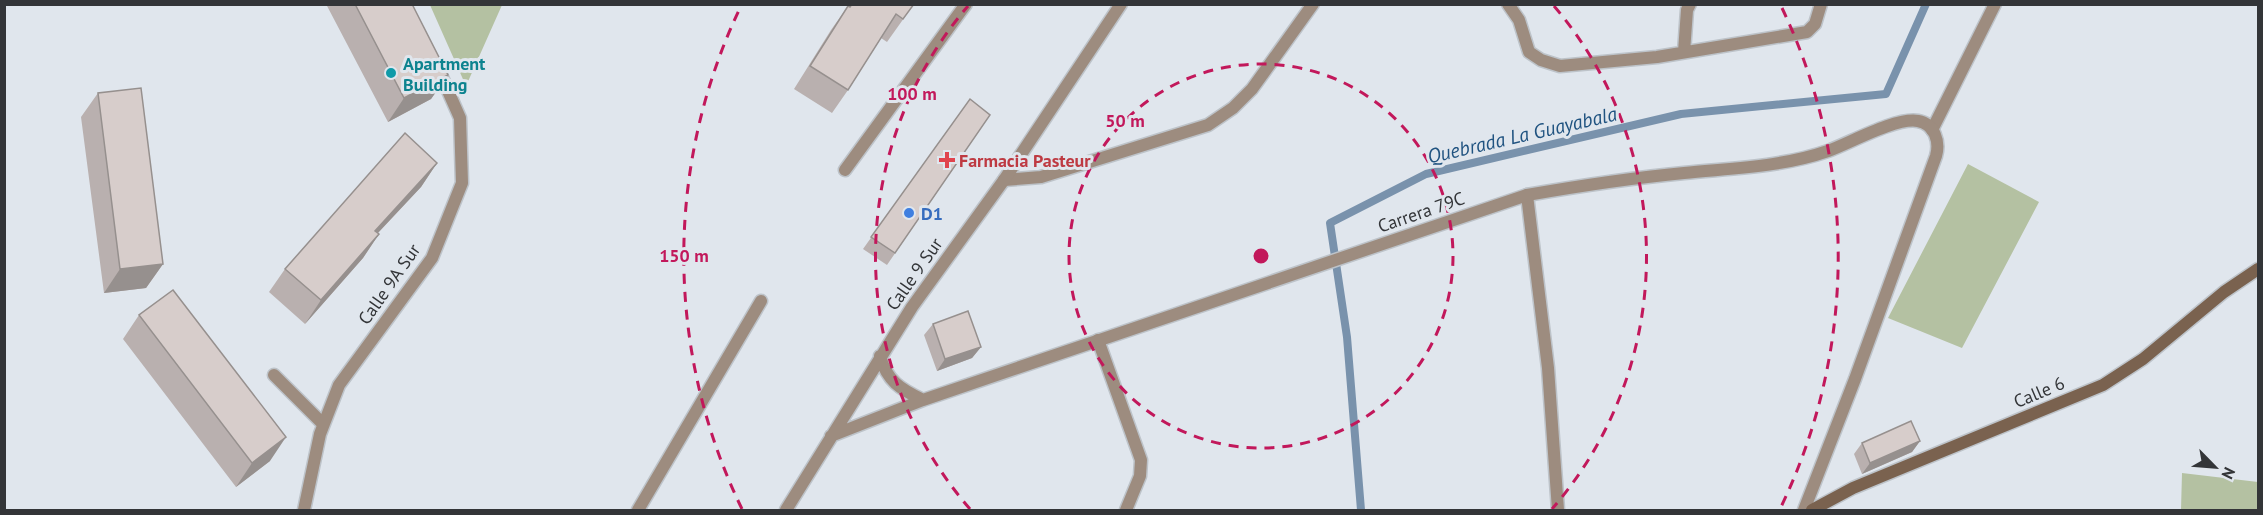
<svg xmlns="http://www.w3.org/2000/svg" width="2263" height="515" font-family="'PT Sans',sans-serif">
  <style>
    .green { fill: #b4c1a2 }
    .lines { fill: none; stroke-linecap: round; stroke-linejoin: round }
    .stream { stroke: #7992ac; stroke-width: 8 }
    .lane-casing { stroke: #bdc3c9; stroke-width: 15 }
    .street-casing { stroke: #bdc3c9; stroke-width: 15 }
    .secondary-casing { stroke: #bdc3c9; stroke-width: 15 }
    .lane { stroke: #9d8c7f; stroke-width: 12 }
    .street { stroke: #9d8c7f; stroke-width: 12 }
    .secondary { stroke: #7a624f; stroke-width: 12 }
    .wall { fill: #b9b0af }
    .shaded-wall { fill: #96908e }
    .building { fill: #d7cdcb; stroke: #96908e; stroke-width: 1.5 }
    .ring { fill: none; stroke: #c2185b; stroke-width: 3; stroke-dasharray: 10 8 }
    .culture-dot { fill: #0f9aa8; stroke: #e0e6ed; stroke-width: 2 }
    .health-dot { fill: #e0444e; stroke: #e0e6ed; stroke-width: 2 }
    .shop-dot { fill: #3f7fe0; stroke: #e0e6ed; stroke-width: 2 }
    .labels { text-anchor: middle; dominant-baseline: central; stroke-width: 6; stroke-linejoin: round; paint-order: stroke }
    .culture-label { font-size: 18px; font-weight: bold; fill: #0d838f; stroke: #e0e6ed; text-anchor: start }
    .health-label { font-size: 18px; font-weight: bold; fill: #be3a42; stroke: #e0e6ed; text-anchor: start }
    .street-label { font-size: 18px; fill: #333538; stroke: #e0e6ed }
    .shop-label { font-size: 18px; font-weight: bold; fill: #366cbe; stroke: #e0e6ed; text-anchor: start }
    .water-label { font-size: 20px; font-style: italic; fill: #205380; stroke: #e0e6ed }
    .centre { fill: #c2185b; stroke: #e0e6ed; stroke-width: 3 }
    .ring-label { font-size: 18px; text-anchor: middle; font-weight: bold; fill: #c2185b; stroke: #e0e6ed; stroke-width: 6; stroke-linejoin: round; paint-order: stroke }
  </style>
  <rect width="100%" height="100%" fill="#e0e6ed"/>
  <!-- green -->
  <path class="green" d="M 430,5 L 502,5 L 466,86 Z
    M 1968,164 L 2039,202 L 1962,348 L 1888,318 Z
    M 2182,473 L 2258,482 L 2258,510 L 2181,510 Z"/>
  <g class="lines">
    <!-- stream -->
    <path class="stream" d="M 1361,510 L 1347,337 L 1330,223 L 1426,174 L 1681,114 L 1886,94 L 1926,4"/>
    <defs>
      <path id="lane" d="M 1508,4 L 1519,20 L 1529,52 L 1541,60 L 1560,66 L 1657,57 L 1807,32 L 1815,24 L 1821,4
        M 1684,52 L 1687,10 L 1690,4
        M 1932,130 L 1995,4
        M 845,170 L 966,4
        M 1004,180 L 1041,177 L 1208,125 L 1233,108 L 1252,89 L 1313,4
        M 1527,195 L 1548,368 L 1558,510
        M 1098,340 L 1141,460 L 1140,476 L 1126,510
        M 274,375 L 323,424
        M 638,510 L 761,301"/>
      <path id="street" d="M 880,356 C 887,381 900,389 923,400
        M 831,436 L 923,400 L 1527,195 C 1579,186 1631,178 1684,173 C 1732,168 1782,167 1828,151 C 1850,143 1896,117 1918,121 C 1935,124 1940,142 1936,156 L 1855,379 L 1804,510
        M 304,510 L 320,434 L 339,385 L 432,258 L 462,183 L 460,118 L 437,66
        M 786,510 L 912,307 L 1004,180 L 1121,4"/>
      <path id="secondary" d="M 1812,510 L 1853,488 L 2103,385 L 2143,359 L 2224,292 L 2258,269"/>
    </defs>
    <!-- lane casing -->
    <use href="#lane" class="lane-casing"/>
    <!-- street casing -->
    <use href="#street" class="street-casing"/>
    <!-- secondary casing -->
    <use href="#secondary" class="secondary-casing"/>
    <!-- lane -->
    <use href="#lane" class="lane"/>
    <!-- street -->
    <use href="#street" class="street"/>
    <!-- secondary -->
    <use href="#secondary" class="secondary"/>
  </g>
  <!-- wall -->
  <path class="wall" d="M 326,4 L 412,4 L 448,75 L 431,99 L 388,122 Z
    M 914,4 L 887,42 L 881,38 L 848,90 L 832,113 L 794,89 L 831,30 L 848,6 L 849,7 Z
    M 98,93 L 163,264 L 146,288 L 104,293 L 81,117 Z
    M 970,99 L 990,115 L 887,265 L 863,249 Z
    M 437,163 L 421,187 L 378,233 L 379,234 L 363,258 L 305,324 L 269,292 L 285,269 Z
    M 139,315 L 270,461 L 236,487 L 123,339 Z
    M 933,324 L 981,347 L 972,358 L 937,371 L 924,335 Z
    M 1920,441 L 1912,452 L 1862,474 L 1854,454 L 1862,443 Z"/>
  <!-- shaded-wall -->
  <path class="shaded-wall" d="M 448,75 L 431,99 L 388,122 L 404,98 Z
    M 437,163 L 421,187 L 358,254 L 375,231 Z
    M 379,234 L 363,258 L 305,324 L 321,300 Z
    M 163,264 L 146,288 L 104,293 L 120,269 Z
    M 981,347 L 972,358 L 937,371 L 945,359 Z
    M 286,437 L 270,461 L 236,487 L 252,463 Z
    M 1920,441 L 1912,452 L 1862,474 L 1870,463 Z"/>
  <!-- building -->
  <path class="building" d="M 355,4 L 412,4 L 448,75 L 404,98 Z
    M 852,4 L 914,4 L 903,19 L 896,14 L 848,90 L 810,66 L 848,6 L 850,7 Z
    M 141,88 L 163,264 L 120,269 L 98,93 Z
    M 970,99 L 990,115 L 895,253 L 871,237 Z
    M 405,133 L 437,163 L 375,231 L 379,234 L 321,300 L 285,269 Z
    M 173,290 L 286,437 L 252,463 L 139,315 Z
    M 968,311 L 981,347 L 945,359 L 933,324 Z
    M 1911,421 L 1920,441 L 1870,463 L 1862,443 Z"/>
  <!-- distance rings -->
  <g class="ring">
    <circle cx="1261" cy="256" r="192"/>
    <path d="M970 509A385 385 0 0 1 968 6M1554 6A385 385 0 0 1 1552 509"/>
    <path d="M742 509A577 577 0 0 1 740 8M1782 8A577 577 0 0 1 1780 509"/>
  </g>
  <!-- markers -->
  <circle class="culture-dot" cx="391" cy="73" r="6"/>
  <path class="health-dot" d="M944 151h6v6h6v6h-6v6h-6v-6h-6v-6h6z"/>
  <circle class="shop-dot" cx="909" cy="213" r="6"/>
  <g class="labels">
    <!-- culture labels -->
    <g class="culture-label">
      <text x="403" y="63">Apartment<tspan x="403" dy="21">Building</tspan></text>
    </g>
    <!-- health labels -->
    <g class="health-label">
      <text x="959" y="160">Farmacia Pasteur</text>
    </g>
    <!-- street labels -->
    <g class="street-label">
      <text transform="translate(1421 212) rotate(-19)">Carrera 79C</text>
      <text transform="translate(914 274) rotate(-55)">Calle 9 Sur</text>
      <text transform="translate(389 284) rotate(-55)">Calle 9A Sur</text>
      <text transform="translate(2039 392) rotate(-23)">Calle 6</text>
    </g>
    <!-- shop labels -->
    <g class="shop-label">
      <text x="921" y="213">D1</text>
    </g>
    <!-- water labels -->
    <g class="water-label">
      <text transform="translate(1522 135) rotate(-13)">Quebrada La Guayabala</text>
    </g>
  </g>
  <circle cx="1261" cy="256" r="9" class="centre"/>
  <g class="ring-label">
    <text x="912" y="100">100 m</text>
    <text x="1125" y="127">50 m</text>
    <text x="684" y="262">150 m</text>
  </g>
  <!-- border -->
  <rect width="2263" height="515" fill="none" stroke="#333538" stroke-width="12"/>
  <!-- north arrow -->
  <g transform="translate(2215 467) rotate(115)" stroke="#e0e6ed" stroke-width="4.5" paint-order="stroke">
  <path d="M0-4.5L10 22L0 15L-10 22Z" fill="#333538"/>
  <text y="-9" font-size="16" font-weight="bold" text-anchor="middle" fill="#333538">N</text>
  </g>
</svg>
